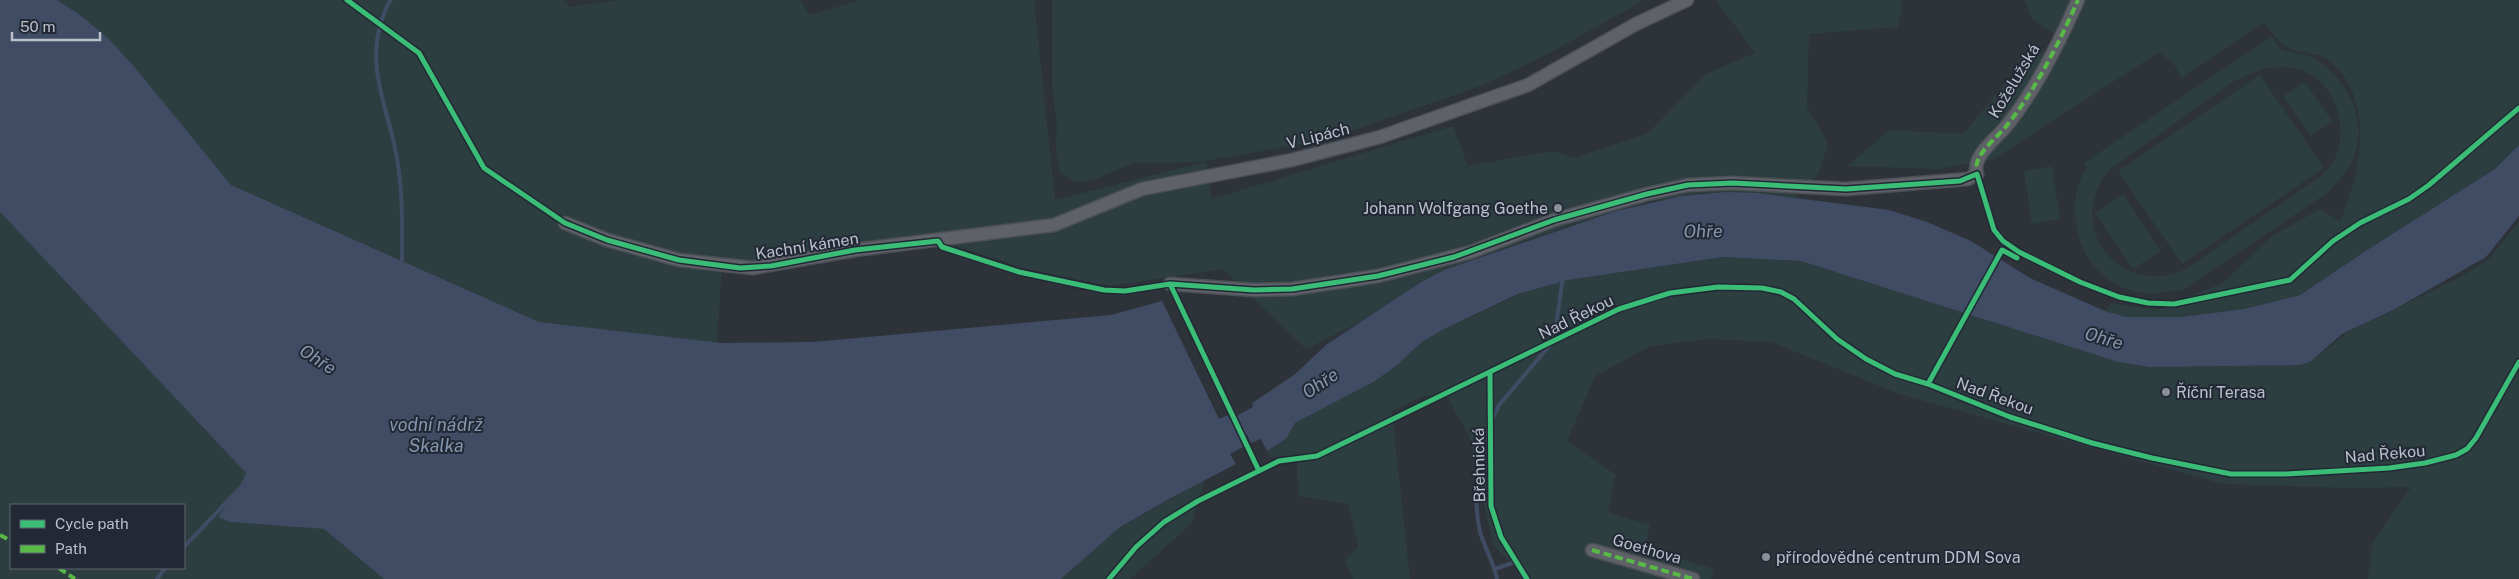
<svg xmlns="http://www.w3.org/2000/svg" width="2519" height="579" font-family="'Public Sans',sans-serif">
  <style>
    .green { fill: #2c3e40; fill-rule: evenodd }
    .water { fill: #3f4c63 }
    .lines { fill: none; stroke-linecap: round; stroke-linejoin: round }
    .stream { stroke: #3f4c63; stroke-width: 4 }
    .river { stroke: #3f4c63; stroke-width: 21 }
    .minor-casing { stroke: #4c4f55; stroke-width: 15 }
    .minor { stroke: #5e6268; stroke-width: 12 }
    .quiet { stroke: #58b947; stroke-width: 4; stroke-dasharray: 8 4; stroke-linecap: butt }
    .cycleway-casing { stroke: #222935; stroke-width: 8 }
    .cycleway { stroke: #3abd76; stroke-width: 5 }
    .poi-dot { fill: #898f98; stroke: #222935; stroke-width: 2 }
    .labels { text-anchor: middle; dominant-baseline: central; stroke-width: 4; stroke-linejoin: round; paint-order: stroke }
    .street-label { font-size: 16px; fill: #bac0ca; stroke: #222935 }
    .poi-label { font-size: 16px; fill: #bac0ca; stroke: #222935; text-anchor: start }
    .water-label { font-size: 18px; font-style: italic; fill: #8495ae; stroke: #222935 }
  </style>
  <rect width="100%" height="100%" fill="#2e333a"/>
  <!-- green -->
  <path class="green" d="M 57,0 L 564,0 L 570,7 L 618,0 L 800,0 L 810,15 L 861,0 L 1034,0 L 1055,200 L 1206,162 L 1212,199 L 1453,126 L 1468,166 L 1552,151 L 1575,158 L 1648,133 L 1706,74 L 1755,53 L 1716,0 L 1903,0 L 1898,27 L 1809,34 L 1807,107 L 1828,143 L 1819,173 L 1795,198 L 1757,193 L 1702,193 L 1649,202 L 1574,224 L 1444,270 L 1421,282 L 1364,320 L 1306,349 L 1223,269 L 1110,286 L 1028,269 L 934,239 L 768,262 L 722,264 L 717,343 L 539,322 L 231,185 L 109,39 Z
    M 1052,0 L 1644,0 L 1550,53 L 1483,85 L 1322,141 L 1198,162 L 1134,163 L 1095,179 L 1076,182 L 1059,171 L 1056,150 L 1057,126 L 1052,85 Z
    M 2024,0 L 2070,0 L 2067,16 L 2085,0 L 2519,0 L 2519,145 L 2495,169 L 2367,250 L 2300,295 L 2244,309 L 2181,317 L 2126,317 L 2105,311 L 2112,303 L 2157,310 L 2223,283 L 2272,236 L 2320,209 L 2340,221 C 2361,173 2377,97 2327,59 C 2315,51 2295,54 2284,45 C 2276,40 2270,29 2264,22 L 2182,78 L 2173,63 L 2159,52 L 1994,159 L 1939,169 L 1847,166 L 1890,130 L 1963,134 L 2023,62 L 2066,41 L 2032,19 Z
    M 2272,36 C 2274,39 2277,46 2281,49 C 2290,54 2307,53 2317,60 C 2349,80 2369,124 2353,160 C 2347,173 2336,183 2327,193 L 2183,290 C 2165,292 2146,296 2129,290 C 2092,277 2073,242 2075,205 C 2076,192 2079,178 2087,169 L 2084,163 ZM 2284,67 C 2290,68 2297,69 2303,71 C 2334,83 2346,120 2338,150 C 2336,160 2328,169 2321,176 L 2186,269 C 2120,299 2063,227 2109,170 L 2234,81 L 2265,68 Z
    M 2260,75 L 2324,168 L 2182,264 L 2118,171 Z
    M 2305,82 L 2332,121 L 2311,136 L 2283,96 Z
    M 2052,166 L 2060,219 L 2032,224 L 2024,171 Z
    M 2123,194 L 2161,251 L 2133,269 L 2095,213 Z
    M 0,212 L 246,473 L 238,491 L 234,494 L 230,522 L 324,529 L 384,579 L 0,579 ZM 11,505 L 184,505 L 184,568 L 11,568 Z
    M 2519,222 L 2519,579 L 2368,579 L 2372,543 L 2411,487 L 2348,488 L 2223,484 L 1899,394 L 1772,342 L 1707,339 L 1651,346 L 1595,376 L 1567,441 L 1616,475 L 1608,512 L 1650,525 L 1645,548 L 1714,569 L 1711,579 L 1528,579 L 1493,545 L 1469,435 L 1444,392 L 1419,398 L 1392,411 L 1410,579 L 1353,579 L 1345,560 L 1359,547 L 1348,504 L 1298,496 L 1297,456 L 1269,457 L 1267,451 L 1286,439 L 1295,423 L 1301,419 L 1375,381 L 1396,366 L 1422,342 L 1444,329 L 1530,290 L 1568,280 L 1723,257 L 1801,261 L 2118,362 L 2150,367 L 2299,365 L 2310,362 L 2348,332 L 2457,279 L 2488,260 Z
    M 1205,480 L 1192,523 L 1130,579 L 1061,579 L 1120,527 Z"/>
  <!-- water -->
  <path class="water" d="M 0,0 L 57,0 L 80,15 L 109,39 L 137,70 L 231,185 L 539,322 L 722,343 L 812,342 L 1111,315 L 1162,301 L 1219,419 L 1228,415 L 1243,447 L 1230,454 L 1236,464 L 1171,498 L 1120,527 L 1061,579 L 384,579 L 324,529 L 230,522 L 218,517 C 228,502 239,490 246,473 L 0,212 Z
    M 2519,145 L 2519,216 L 2486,257 L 2395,309 L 2342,334 L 2310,362 L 2299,365 L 2150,367 L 2118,362 L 1801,261 L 1723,257 L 1568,280 L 1518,294 L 1444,329 L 1422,342 L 1396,366 L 1375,381 L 1295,423 L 1286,439 L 1267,451 L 1261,439 L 1251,443 L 1238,415 L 1253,407 L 1252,403 L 1294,375 L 1326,345 L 1421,282 L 1444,270 L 1613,212 L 1681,196 L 1726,192 L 1757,193 L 1889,210 L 1927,222 L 1971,241 L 2030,278 L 2105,311 L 2126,317 L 2181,317 L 2244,309 L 2300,295 L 2367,250 L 2495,169 Z"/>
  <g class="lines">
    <!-- stream -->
    <path class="stream" d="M 391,0 C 386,5 384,13 382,20 C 364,69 392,117 398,165 C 403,198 402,231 402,264
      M 1554,341 L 1563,276
      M 1494,416 L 1499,405 L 1551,344
      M 1488,431 C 1476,457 1473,507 1481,535 C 1486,550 1494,564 1497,579
      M 184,547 L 243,485
      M 1495,569 L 1515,562
      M 157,579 L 165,568"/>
    <!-- river -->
    <path class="river" d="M 1209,441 L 1267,413"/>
    <defs>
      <path id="minor" d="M 565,223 L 607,240 L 679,260 L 753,268 L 855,250 L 1054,225 L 1142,189 L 1292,160 L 1380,137 L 1528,85 L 1636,24 L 1687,0
        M 1170,284 L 1254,290 L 1292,289 L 1378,276 L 1471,252 L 1554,220 L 1647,194 L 1688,185 L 1733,183 L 1846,189 L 1968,179 L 1977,174 C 1971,155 1998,138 2008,124 C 2036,89 2060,41 2078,0
        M 1592,550 L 1693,579"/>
    </defs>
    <!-- minor casing -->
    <use href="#minor" class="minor-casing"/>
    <!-- minor -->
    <use href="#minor" class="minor"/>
    <!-- quiet -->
    <path class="quiet" d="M 1973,176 L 1977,174 C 1971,155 1998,138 2008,124 C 2036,89 2060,41 2078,0
      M 0,535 L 11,541
      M 1592,550 L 1693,579
      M 59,568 L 75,579"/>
    <defs>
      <path id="cycleway" d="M 347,0 L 419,53 L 484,168 L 565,223 L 607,240 L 679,260 L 740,268 L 771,266 L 855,250 L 938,241 L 942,247 L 1019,272 L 1104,290 L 1125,291 L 1170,284 L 1254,290 L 1292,289 L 1378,276 L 1454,257 L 1554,220 L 1647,194 L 1688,185 L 1733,183 L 1846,189 L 1960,181 L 1977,174 L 1994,230 L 2003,241 L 2019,252 L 2080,282 L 2119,297 L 2148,303 L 2174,304 L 2290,280 L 2333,241 L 2360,223 L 2409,199 L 2429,185 L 2519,108
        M 1170,284 L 1259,471
        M 1490,372 L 1491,506 L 1501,537 L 1527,579
        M 1928,384 L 2002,250 L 2017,258
        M 1109,579 L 1136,547 L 1164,522 L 1198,501 L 1279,461 L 1317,456 L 1619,309 L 1670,293 L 1718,287 L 1762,288 L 1781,292 L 1794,299 L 1837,339 L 1866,359 L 1895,374 L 1928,384 L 2010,417 L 2092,443 L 2152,458 L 2231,474 L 2284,474 L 2389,468 L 2425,463 L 2456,455 L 2467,449 L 2476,438 L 2519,362"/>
    </defs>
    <!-- cycleway casing -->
    <use href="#cycleway" class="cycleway-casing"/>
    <!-- cycleway -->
    <use href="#cycleway" class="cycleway"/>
  </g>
  <!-- markers -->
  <g class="poi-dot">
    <circle cx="1558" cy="208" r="5"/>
    <circle cx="2166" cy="392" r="5"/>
    <circle cx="1766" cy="557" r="5"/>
  </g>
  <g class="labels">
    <!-- street labels -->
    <g class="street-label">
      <text transform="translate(2014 81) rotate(-59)">Koželužská</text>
      <text transform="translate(1318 136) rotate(-14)">V Lipách</text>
      <text transform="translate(807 246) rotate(-9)">Kachní kámen</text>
      <text transform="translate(1576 317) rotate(-26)">Nad Řekou</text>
      <text transform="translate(1995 396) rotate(20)">Nad Řekou</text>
      <text transform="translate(2385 454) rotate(-5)">Nad Řekou</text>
      <text transform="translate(1479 465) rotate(-91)">Břehnická</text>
      <text transform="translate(1647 549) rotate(16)">Goethova</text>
    </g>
    <!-- poi labels -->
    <g class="poi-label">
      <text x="1548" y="208" text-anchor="end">Johann Wolfgang Goethe</text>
      <text x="2176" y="392">Říční Terasa</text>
      <text x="1776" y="557">přírodovědné centrum DDM Sova</text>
    </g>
    <!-- water labels -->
    <g class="water-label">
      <text transform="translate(1703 231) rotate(-1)">Ohře</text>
      <text transform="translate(2104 338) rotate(16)">Ohře</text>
      <text transform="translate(318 359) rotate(33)">Ohře</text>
      <text transform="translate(1320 383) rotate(-34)">Ohře</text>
      <text x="436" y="424">vodní nádrž<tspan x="436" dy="21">Skalka</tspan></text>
    </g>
  </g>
  <!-- legend -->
  <rect x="10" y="504" width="175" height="65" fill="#222935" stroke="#5f6571"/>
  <rect x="20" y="520" width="25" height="8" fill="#3abd76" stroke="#5f6571"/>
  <text x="55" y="529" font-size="15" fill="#bac0ca">Cycle path</text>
  <rect x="20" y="545" width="25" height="8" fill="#58b947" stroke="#5f6571"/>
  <text x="55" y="554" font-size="15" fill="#bac0ca">Path</text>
  <!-- scale -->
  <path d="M12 32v8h88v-8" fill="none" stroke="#bac0ca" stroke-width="2.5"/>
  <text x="20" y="32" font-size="15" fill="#bac0ca" stroke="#222935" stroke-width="4" paint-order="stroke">50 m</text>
</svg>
